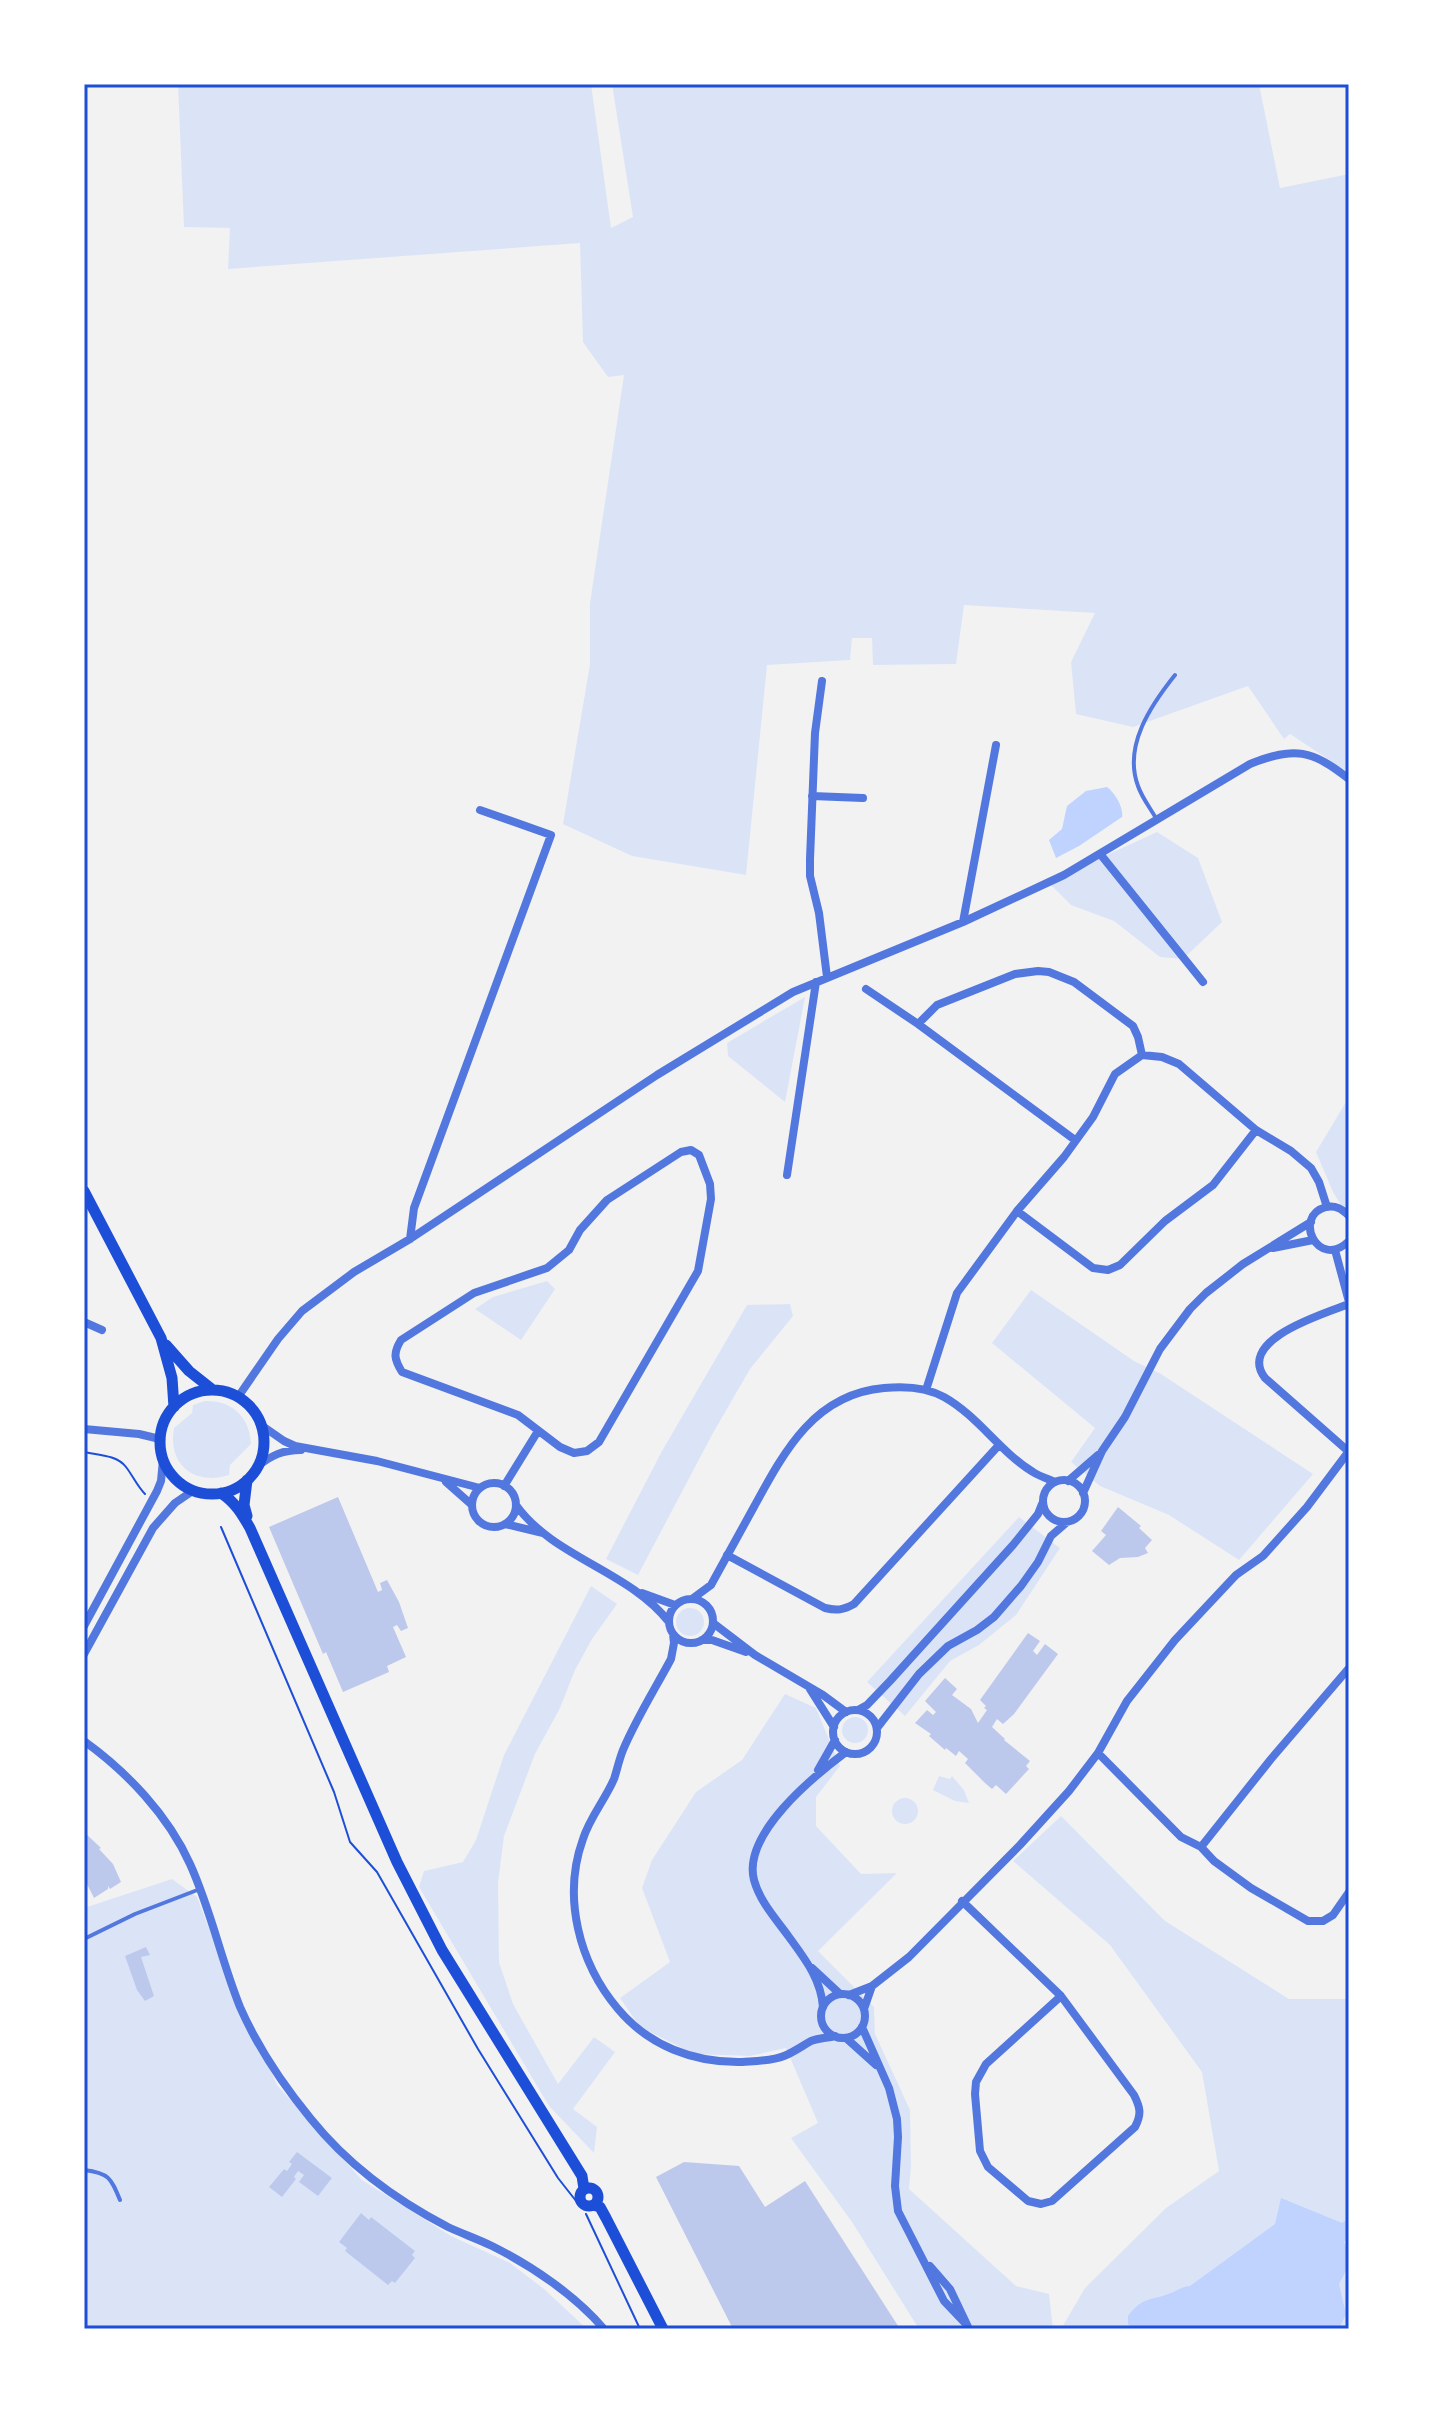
<svg xmlns="http://www.w3.org/2000/svg" width="1433" height="2413" font-family="Karla,sans-serif">
  <style>
    .green { fill: #dbe4f7 }
    .water { fill: #bfd3fe }
    .building { fill: #bdc9ec }
    .lines { fill: none; stroke-linecap: round; stroke-linejoin: round }
    .path { stroke: #1d4ed8; stroke-width: 2 }
    .service { stroke: #5277de; stroke-width: 4 }
    .minor { stroke: #5277de; stroke-width: 8 }
    .secondary { stroke: #1d4ed8; stroke-width: 11 }
    .neatline { fill: none; stroke: #1d4ed8; stroke-width: 3 }
  </style>
  <rect width="100%" height="100%" fill="#f2f2f2"/>
  <!-- green -->
  <path class="green" d="M 178,84 L 591,84 L 611,228 L 633,217 L 612,84 L 1259,84 L 1280,188 L 1349,174 L 1349,773 L 1290,734 L 1284,739 L 1248,686 L 1133,727 L 1076,714 L 1071,662 L 1095,613 L 964,605 L 956,664 L 873,665 L 872,638 L 852,638 L 850,660 L 767,665 L 746,875 L 632,856 L 563,824 L 590,664 L 590,603 L 624,375 L 608,377 L 583,342 L 580,243 L 228,269 L 230,228 L 184,227 Z
    M 1157,832 L 1198,858 L 1222,922 L 1183,959 L 1160,957 L 1114,921 L 1071,905 L 1048,882 Z
    M 805,997 L 785,1102 L 728,1056 L 727,1043 Z
    M 1346,1102 L 1349,1105 L 1349,1218 L 1333,1192 L 1316,1152 Z
    M 547,1281 L 555,1289 L 521,1340 L 475,1309 L 493,1297 Z
    M 1031,1290 L 1134,1361 L 1161,1374 L 1313,1474 L 1239,1560 L 1169,1515 L 1100,1486 L 1071,1462 L 1095,1428 L 992,1343 Z
    M 790,1304 L 793,1316 L 750,1369 L 713,1433 L 638,1575 L 606,1559 L 662,1451 L 747,1305 Z
    M 205,1401 C 232,1400 250,1417 251,1444 L 230,1465 L 229,1475 C 195,1486 167,1465 174,1428 L 192,1413 L 193,1405 Z
    M 1019,1517 L 1060,1548 L 1016,1615 L 979,1645 L 950,1661 L 905,1716 L 867,1682 Z
    M 591,1586 L 617,1604 L 592,1639 L 575,1670 L 560,1708 L 535,1754 L 504,1836 L 498,1883 L 499,1962 L 513,2004 L 558,2084 L 594,2037 L 615,2052 L 573,2109 L 597,2127 L 594,2153 L 549,2106 L 419,1887 L 424,1871 L 463,1862 L 476,1840 L 504,1755 Z
    M676 1622a14 14 0 1 1 28 0a14 14 0 1 1-28 0Z
    M 785,1694 L 816,1708 L 840,1766 L 816,1797 L 816,1826 L 861,1874 L 897,1873 L 818,1951 L 874,2007 L 875,2034 L 910,2110 L 911,2165 L 909,2189 L 1016,2286 L 1049,2294 L 1053,2329 L 919,2329 L 852,2222 L 791,2138 L 818,2123 L 786,2048 L 750,2056 L 694,2054 L 640,2027 L 620,1998 L 670,1962 L 642,1888 L 652,1860 L 696,1792 L 742,1760 Z
    M842 1730a13 13 0 1 1 26 0a13 13 0 1 1-26 0Z
    M 939,1776 L 950,1779 L 952,1776 L 964,1790 L 969,1803 L 955,1801 L 933,1790 Z
    M892 1811a13 13 0 1 1 26 0a13 13 0 1 1-26 0Z
    M 1061,1816 L 1165,1921 L 1289,1999 L 1349,1999 L 1349,2329 L 1061,2329 L 1085,2288 L 1166,2208 L 1219,2171 L 1202,2072 L 1110,1945 L 1013,1861 Z
    M 172,1879 L 197,1897 L 213,1939 L 277,2085 L 362,2180 L 451,2236 L 510,2263 L 544,2289 L 587,2329 L 84,2329 L 84,1908 Z"/>
  <!-- water -->
  <path class="water" d="M 1107,787 C 1115,793 1124,808 1122,817 L 1079,846 L 1056,858 L 1049,840 L 1062,829 L 1067,806 L 1086,791 Z
    M 1281,2198 L 1342,2223 L 1349,2218 L 1349,2237 L 1344,2242 C 1352,2259 1348,2268 1339,2284 L 1346,2314 L 1339,2329 L 1132,2329 L 1128,2324 L 1128,2316 C 1143,2296 1151,2301 1171,2293 C 1179,2290 1181,2287 1190,2286 L 1275,2224 Z"/>
  <!-- building -->
  <path class="building" d="M 338,1497 L 378,1592 L 382,1590 L 380,1583 L 387,1580 L 399,1602 L 408,1628 L 401,1631 L 397,1625 L 393,1627 L 406,1657 L 387,1666 L 389,1672 L 343,1692 L 326,1652 L 323,1654 L 269,1527 Z
    M 1118,1507 L 1141,1526 L 1139,1528 L 1152,1540 L 1145,1548 L 1148,1553 L 1138,1557 L 1120,1558 L 1109,1565 L 1092,1551 L 1106,1535 L 1101,1531 Z
    M 1028,1633 L 1040,1641 L 1033,1651 L 1037,1655 L 1045,1644 L 1058,1654 L 1014,1714 L 1003,1724 L 997,1719 L 992,1727 L 1005,1739 L 1004,1740 L 1030,1761 L 1026,1766 L 1029,1769 L 1006,1794 L 996,1785 L 992,1789 L 985,1783 L 965,1763 L 968,1759 L 959,1751 L 956,1756 L 946,1748 L 945,1750 L 929,1736 L 931,1734 L 915,1723 L 927,1710 L 933,1715 L 936,1712 L 925,1701 L 945,1678 L 957,1689 L 952,1695 L 971,1709 L 978,1723 L 987,1710 L 984,1708 L 986,1706 L 980,1700 Z
    M 84,1832 L 101,1848 L 99,1849 L 113,1864 L 121,1882 L 110,1889 L 108,1886 L 108,1889 L 94,1898 L 84,1878 Z
    M 146,1947 L 150,1955 L 141,1957 L 154,1996 L 145,2001 L 137,1990 L 125,1956 Z
    M 297,2152 L 332,2178 L 318,2196 L 299,2182 L 304,2175 L 298,2171 L 294,2177 L 296,2179 L 282,2197 L 269,2187 L 284,2169 L 287,2171 L 292,2164 L 289,2162 Z
    M 684,2162 L 739,2166 L 765,2207 L 805,2181 L 900,2329 L 733,2329 L 656,2177 Z
    M 361,2213 L 369,2220 L 371,2217 L 415,2251 L 412,2255 L 415,2258 L 395,2283 L 392,2281 L 388,2285 L 345,2251 L 347,2248 L 339,2242 Z"/>
  <g class="lines">
    <!-- path -->
    <path class="path" d="M 84,1452 C 98,1455 117,1455 126,1467 C 133,1476 137,1486 145,1494
      M 221,1527 L 334,1792 L 350,1842 L 377,1872 L 478,2049 L 558,2178 L 580,2206
      M 586,2214 L 640,2329"/>
    <!-- service -->
    <path class="service" d="M 1157,820 C 1151,809 1142,798 1138,786 C 1123,746 1151,705 1175,675
      M 84,1939 L 135,1914 L 200,1889
      M 84,2170 C 109,2173 111,2178 120,2200"/>
    <!-- minor -->
    <path class="minor" d="M 822,681 L 815,733 L 810,859 L 810,876 L 819,913 L 827,977
      M 812,796 L 863,798
      M 1101,855 L 1203,982
      M 963,922 L 996,745
      M 866,989 L 918,1024 L 1075,1140
      M 918,1024 L 937,1005 L 1015,974 L 1038,971 L 1049,972 L 1074,982 L 1133,1026 L 1138,1037 L 1142,1055
      M 691,1150 L 699,1155 L 710,1184 L 711,1199 L 698,1271 L 599,1442 L 587,1451 L 574,1453 L 560,1447 L 518,1415 L 402,1372 C 394,1359 393,1353 401,1340 L 474,1293 L 547,1268 L 569,1250 L 580,1230 L 607,1200 L 681,1152 Z
      M 787,1175 L 816,982
      M 1017,1211 L 1093,1268 L 1108,1270 L 1120,1265 L 1165,1221 L 1213,1185 L 1256,1130
      M 1349,1216 C 1342,1209 1336,1205 1326,1207 C 1292,1216 1318,1271 1349,1241
      M 410,1239 L 414,1208 L 551,835 L 480,810
      M 1273,1248 L 1313,1240
      M 1335,1250 L 1349,1302
      M 84,1322 L 102,1330
      M 926,1390 L 957,1293 L 1017,1211 L 1064,1157 L 1093,1117 L 1115,1074 L 1142,1055 L 1162,1057 L 1179,1064 L 1256,1130 L 1291,1151 L 1311,1168 L 1319,1182 L 1327,1207
      M 238,1397 L 278,1339 L 302,1311 L 354,1272 L 410,1239 L 657,1075 L 793,992 L 963,922 L 1064,875 L 1250,764 C 1295,746 1312,750 1349,779
      M 261,1425 L 284,1441 L 295,1446 L 377,1461 L 480,1488
      M 84,1429 L 139,1434 L 160,1439
      M 1348,1451 L 1265,1378 C 1236,1340 1323,1314 1349,1304
      M 258,1466 C 272,1455 283,1450 301,1450
      M1043 1501a21 21 0 1 1 42 0a21 21 0 1 1-42 0Z
      M 1068,1481 L 1098,1455
      M 446,1482 L 472,1505
      M472 1505a22 22 0 1 1 44 0a22 22 0 1 1-44 0Z
      M 504,1486 L 538,1431
      M 1083,1493 L 1102,1451 L 1125,1417 L 1160,1349 L 1190,1309 L 1206,1293 L 1243,1264 L 1311,1222
      M 516,1505 C 554,1558 628,1570 669,1622
      M 505,1524 L 543,1533
      M 727,1555 L 825,1608 C 837,1611 843,1610 854,1604 L 999,1445
      M 642,1593 L 675,1605
      M669 1621a22 22 0 1 1 44 0a22 22 0 1 1-44 0Z
      M 692,1599 L 711,1585 C 726,1558 740,1532 755,1505 C 785,1450 815,1394 884,1388 C 904,1386 926,1387 944,1397 C 978,1416 1000,1452 1033,1472 C 1039,1476 1048,1479 1055,1482
      M 713,1623 L 755,1655 L 823,1695 L 846,1712
      M 84,1626 L 157,1491 L 161,1481 L 163,1460
      M 673,1634 L 674,1643 L 671,1659 C 655,1689 636,1719 623,1750 C 619,1760 617,1770 614,1779 C 605,1800 590,1817 583,1839 C 562,1897 579,1963 618,2009 C 649,2046 694,2063 742,2062 C 756,2061 772,2061 784,2056 C 794,2052 802,2046 811,2041 C 819,2038 827,2038 835,2036
      M 702,1640 L 712,1640 L 746,1652
      M 84,1654 L 153,1528 L 175,1503 L 194,1490
      M 810,1689 L 834,1727
      M 858,1710 L 867,1705 L 890,1681 L 1013,1545 L 1038,1514 L 1042,1504
      M833 1732a22 22 0 1 1 44 0a22 22 0 1 1-44 0Z
      M 877,1728 L 919,1674 L 948,1646 L 977,1630 L 994,1617 L 1021,1586 L 1038,1562 L 1051,1536 L 1066,1523
      M 84,1741 C 127,1772 168,1815 190,1864 C 211,1910 221,1960 240,2007 C 258,2048 283,2085 311,2119 C 348,2165 396,2200 448,2227 C 463,2234 478,2239 492,2246 C 532,2266 575,2295 604,2329
      M 1098,1753 L 1181,1837 L 1201,1847 L 1214,1861 L 1251,1888 L 1308,1921 L 1323,1921 L 1333,1915 L 1349,1892
      M 818,1770 L 835,1740
      M 1201,1847 L 1271,1759 L 1349,1668
      M 962,1901 L 1061,1996 L 1134,2095 C 1140,2107 1142,2114 1135,2127 L 1052,2201 L 1041,2204 L 1028,2201 L 988,2167 L 980,2151 L 975,2094 L 976,2082 L 986,2064 L 1061,1996
      M 812,1968 L 840,1994
      M821 2016a22 22 0 1 1 44 0a22 22 0 1 1-44 0Z
      M 849,1995 L 872,1986 L 909,1957 L 1020,1845 L 1069,1791 L 1098,1753 L 1127,1701 L 1175,1640 L 1236,1575 L 1263,1556 L 1307,1507 L 1349,1451
      M 823,2007 C 821,1979 805,1959 789,1937 C 776,1919 760,1902 754,1880 C 742,1834 814,1776 846,1752
      M 864,2009 L 872,1986
      M 862,2027 L 889,2088 L 897,2119 L 898,2137 L 895,2186 L 898,2211 L 944,2301 L 965,2323
      M 846,2038 L 876,2065
      M 930,2266 L 950,2289 L 969,2329"/>
    <!-- secondary -->
    <path class="secondary" d="M 84,1191 L 161,1338 L 172,1378 L 174,1407
      M 166,1345 L 189,1371 L 213,1390
      M160 1442a52 52 0 1 1 104 0a52 52 0 1 1-104 0Z
      M 247,1480 L 244,1505 L 247,1516
      M 221,1493 C 235,1502 242,1514 250,1528 L 397,1862 L 442,1950 L 582,2176 L 584,2189
      M580 2197a9 9 0 1 1 18 0a9 9 0 1 1-18 0Z
      M 593,2205 L 600,2207 L 606,2218 L 663,2329"/>
  </g>
  <!-- border -->
  <rect width="1433" height="2413" fill="none" stroke="#ffffff" stroke-width="172"/>
  <rect x="86" y="86" width="1261" height="2241" class="neatline"/>
</svg>
